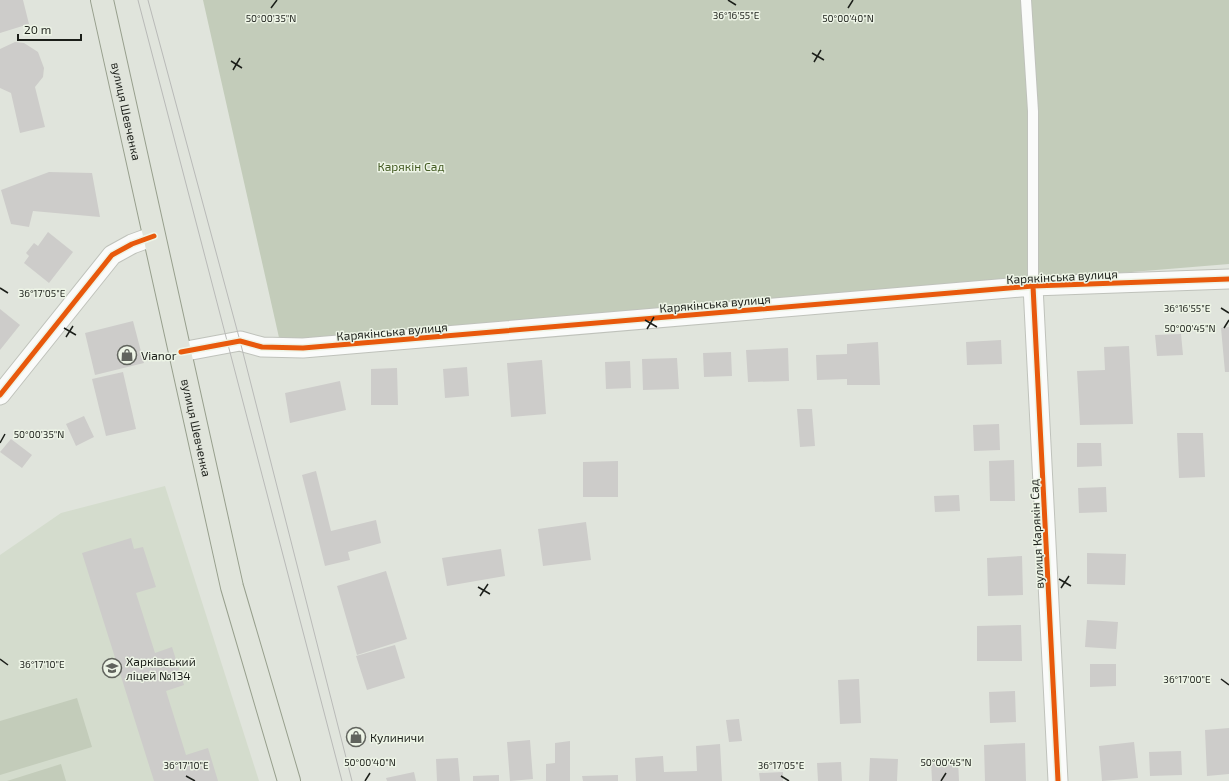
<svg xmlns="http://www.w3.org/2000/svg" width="1229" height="781" font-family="'Exo 2',sans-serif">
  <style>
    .built { fill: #d4dccd }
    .green { fill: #c3ccba }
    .building { fill: #cdccca }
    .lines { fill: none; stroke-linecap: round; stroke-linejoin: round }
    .service-casing { stroke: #bfc2bb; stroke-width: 12 }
    .minor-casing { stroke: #bfc2bb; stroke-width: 21 }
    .primary-casing { stroke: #979f8d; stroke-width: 24 }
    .service { stroke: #fafbfa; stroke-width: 10 }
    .minor { stroke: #fafbfa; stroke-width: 19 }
    .primary { stroke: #e0e4db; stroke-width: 22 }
    .tram { stroke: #b9bab8; stroke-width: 1 }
    .cycleway-casing { stroke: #edf4e6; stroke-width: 8 }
    .cycleway { stroke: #e8590c; stroke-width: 5 }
    .ticks { fill: none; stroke: #1b1e19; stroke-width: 1.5 }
    .labels { text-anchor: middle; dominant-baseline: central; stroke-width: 3; stroke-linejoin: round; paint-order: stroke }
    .street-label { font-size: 12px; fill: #1b1e19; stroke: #edf4e6 }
    .park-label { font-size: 12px; fill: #455c25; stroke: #edf4e6 }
    .poi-label { font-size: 12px; fill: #1b1e19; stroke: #edf4e6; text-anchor: start }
    .ticks-label { font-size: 10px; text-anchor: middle; fill: #1b1e19; stroke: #edf4e6; stroke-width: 3; stroke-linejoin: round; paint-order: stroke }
  </style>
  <rect width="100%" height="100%" fill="#e0e4dc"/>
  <!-- built -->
  <path class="built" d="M 165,486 L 259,781 L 0,781 L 0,555 L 61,513 Z"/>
  <!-- green -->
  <path class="green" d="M 203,0 L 1229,0 L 1229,264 L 280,342 Z
    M 77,698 L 92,747 L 0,775 L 0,721 Z
    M 61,764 L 66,781 L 7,781 Z"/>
  <!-- building -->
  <path class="building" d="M 0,0 L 23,0 L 29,24 L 0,33 Z
    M 15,42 L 24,43 L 38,52 L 44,68 L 43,77 L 35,87 L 45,127 L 20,133 L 11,93 L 0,88 L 0,49 Z
    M 49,172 L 92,173 L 100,217 L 33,211 L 29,227 L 11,224 L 1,190 Z
    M 48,232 L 73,252 L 49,283 L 24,263 L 29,256 L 26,253 L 34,243 L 38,246 Z
    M 0,309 L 20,325 L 0,350 Z
    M 133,321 L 144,363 L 95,375 L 85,333 Z
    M 1229,327 L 1229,372 L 1225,372 L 1221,328 Z
    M 1181,334 L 1183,355 L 1157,356 L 1155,335 Z
    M 1001,340 L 1002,364 L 967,365 L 966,342 Z
    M 878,342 L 880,385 L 847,385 L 847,379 L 817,380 L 816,355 L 847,354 L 847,344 Z
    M 1129,346 L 1133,424 L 1080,425 L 1077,371 L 1105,370 L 1104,347 Z
    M 788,348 L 789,381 L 748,382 L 746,350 Z
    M 731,352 L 732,376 L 704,377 L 703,353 Z
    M 677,358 L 679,389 L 643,390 L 642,359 Z
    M 542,360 L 546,414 L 511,417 L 507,363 Z
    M 630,361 L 631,388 L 606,389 L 605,362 Z
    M 467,367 L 469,396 L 445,398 L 443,369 Z
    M 397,368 L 398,405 L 371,405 L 371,369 Z
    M 123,372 L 136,429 L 106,436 L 92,379 Z
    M 340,381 L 346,410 L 290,423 L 285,393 Z
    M 797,409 L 812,409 L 815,446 L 800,447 Z
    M 84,416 L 94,437 L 76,446 L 66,424 Z
    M 999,424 L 1000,450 L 974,451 L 973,425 Z
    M 1177,433 L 1203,433 L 1205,477 L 1179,478 Z
    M 11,439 L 32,455 L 22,468 L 0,452 Z
    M 1077,443 L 1101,443 L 1102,466 L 1077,467 Z
    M 1014,460 L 1015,501 L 990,501 L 989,461 Z
    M 618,461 L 618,497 L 583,497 L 583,462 Z
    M 316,471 L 331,531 L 376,520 L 381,543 L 348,552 L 350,560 L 325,566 L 302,475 Z
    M 1106,487 L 1107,512 L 1079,513 L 1078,488 Z
    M 959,495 L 960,511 L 935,512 L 934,496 Z
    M 586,522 L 591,560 L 543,566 L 538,529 Z
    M 131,538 L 134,549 L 143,547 L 156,587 L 136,593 L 155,653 L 172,647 L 184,685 L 166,691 L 186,755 L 208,748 L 218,781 L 154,781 L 82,553 Z
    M 501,549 L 505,576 L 447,586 L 442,558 Z
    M 1087,553 L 1126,554 L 1125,585 L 1087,584 Z
    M 1022,556 L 1023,595 L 988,596 L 987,558 Z
    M 386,571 L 407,639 L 357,655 L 337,586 Z
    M 1087,620 L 1118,622 L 1116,649 L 1085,647 Z
    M 1021,625 L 1022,661 L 977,661 L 977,626 Z
    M 395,645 L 405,678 L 367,690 L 356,656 Z
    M 1090,664 L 1116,664 L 1116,686 L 1090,687 Z
    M 859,679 L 861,723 L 840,724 L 838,680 Z
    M 1015,691 L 1016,722 L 990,723 L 989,692 Z
    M 739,719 L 742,741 L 729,742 L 726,720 Z
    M 361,727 L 365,743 L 351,747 L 346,731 Z
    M 1229,728 L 1229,774 L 1207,776 L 1205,730 Z
    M 530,740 L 533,779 L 510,781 L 507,742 Z
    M 570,741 L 570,781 L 546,781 L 546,764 L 555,763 L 555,743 Z
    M 1134,742 L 1138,778 L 1102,781 L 1099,746 Z
    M 1025,743 L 1026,781 L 985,781 L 984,745 Z
    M 720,744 L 722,781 L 636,781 L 635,758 L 663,756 L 664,772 L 697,771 L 696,746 Z
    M 1181,751 L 1182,775 L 1150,776 L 1149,752 Z
    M 458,758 L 460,781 L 437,781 L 436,759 Z
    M 870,758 L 898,759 L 897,781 L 869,781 Z
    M 958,759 L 959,781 L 932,781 L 931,761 Z
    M 841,762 L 842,781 L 818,781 L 817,763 Z
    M 414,772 L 416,781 L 387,781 L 386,778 Z
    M 783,772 L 783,781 L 760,781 L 759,773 Z
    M 499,775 L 499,781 L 473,781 L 473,776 Z
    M 618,775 L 618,781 L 583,781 L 582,776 Z"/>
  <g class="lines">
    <defs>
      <path id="service" d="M 1026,0 L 1033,111 L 1033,286"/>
      <path id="minor" d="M 1033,286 L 1058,781
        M 181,352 L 240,341 L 262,347 L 303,348 L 1033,286 L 1229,279
        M 0,395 L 112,255 L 132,244 L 154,236"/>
      <g id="primary">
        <path id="s1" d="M 102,0 L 232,587 L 289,781"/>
      </g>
    </defs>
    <!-- service casing -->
    <use href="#service" class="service-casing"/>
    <!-- minor casing -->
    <use href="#minor" class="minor-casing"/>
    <!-- primary casing -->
    <use href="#primary" class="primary-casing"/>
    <!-- service -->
    <use href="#service" class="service"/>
    <!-- minor -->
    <use href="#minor" class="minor"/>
    <!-- primary -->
    <use href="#primary" class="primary"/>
    <!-- tram -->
    <path class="tram" d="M 138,0 L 342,781
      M 148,0 L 240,341 L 352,781"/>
    <defs>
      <path id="cycleway" d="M 1033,286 L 1058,781
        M 181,352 L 240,341 L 262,347 L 303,348 L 1033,286 L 1229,279
        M 0,395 L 112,255 L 132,244 L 154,236"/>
    </defs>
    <!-- cycleway casing -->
    <use href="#cycleway" class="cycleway-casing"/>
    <!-- cycleway -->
    <use href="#cycleway" class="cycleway"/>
  </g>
  <!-- ticks -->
  <path class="ticks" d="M 728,0 L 736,5M 271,8 L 277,0M 848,8 L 853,0M 812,53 L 824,60M 231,61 L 242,68M 814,62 L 821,50M 233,70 L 240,58M 0,288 L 8,293M 1221,308 L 1229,313M 645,320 L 657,327M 64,328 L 76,335M 1224,328 L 1229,320M 647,329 L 654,317M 66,337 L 73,326M 0,443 L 5,434M 1059,579 L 1071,586M 478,587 L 490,594M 1061,588 L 1069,576M 480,596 L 488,584M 0,659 L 8,665M 1221,679 L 1229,685M 186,776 L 195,781M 781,776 L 789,781M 365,781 L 370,773M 941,781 L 946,773"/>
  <!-- icons -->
  <defs>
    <symbol id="shop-ring" viewBox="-11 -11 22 22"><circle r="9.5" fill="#edf4e6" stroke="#60635d" stroke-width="1.5"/><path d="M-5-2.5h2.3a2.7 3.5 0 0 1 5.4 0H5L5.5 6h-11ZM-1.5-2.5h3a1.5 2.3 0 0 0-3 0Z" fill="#60635d"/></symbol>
    <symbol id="school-ring" viewBox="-11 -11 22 22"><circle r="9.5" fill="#edf4e6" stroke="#60635d" stroke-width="1.5"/><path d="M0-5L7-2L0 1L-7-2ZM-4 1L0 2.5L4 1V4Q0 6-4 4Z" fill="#60635d"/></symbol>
  </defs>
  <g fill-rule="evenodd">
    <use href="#shop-ring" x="116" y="344" width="22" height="22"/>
    <use href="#school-ring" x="101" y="657" width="22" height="22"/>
    <use href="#shop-ring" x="345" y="726" width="22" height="22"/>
  </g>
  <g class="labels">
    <!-- street labels -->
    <g class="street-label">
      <text stroke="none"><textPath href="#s1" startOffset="114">вулиця Шевченка</textPath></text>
      <text transform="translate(1062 276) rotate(-3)">Карякінська вулиця</text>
      <text transform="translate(715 303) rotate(-5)">Карякінська вулиця</text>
      <text transform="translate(392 331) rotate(-5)">Карякінська вулиця</text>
      <text stroke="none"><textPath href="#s1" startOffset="438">вулиця Шевченка</textPath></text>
      <text transform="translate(1036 534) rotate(-93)">вулиця Карякін Сад</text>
    </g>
    <!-- park labels -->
    <g class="park-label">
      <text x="411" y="166">Карякін Сад</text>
    </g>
    <!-- poi labels -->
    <g class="poi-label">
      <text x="141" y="355">Vianor</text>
      <text x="126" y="661">Харківський<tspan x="126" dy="14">ліцей №134</tspan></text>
      <text x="370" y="737">Кулиничи</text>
    </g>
  </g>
  <g class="ticks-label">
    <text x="736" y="19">36°16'55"E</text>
    <text x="271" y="22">50°00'35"N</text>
    <text x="848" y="22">50°00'40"N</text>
    <text x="42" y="297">36°17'05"E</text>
    <text x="1187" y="312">36°16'55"E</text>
    <text x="1190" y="332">50°00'45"N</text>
    <text x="39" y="438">50°00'35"N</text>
    <text x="42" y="668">36°17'10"E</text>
    <text x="1187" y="683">36°17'00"E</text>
    <text x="370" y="766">50°00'40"N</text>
    <text x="946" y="766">50°00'45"N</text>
    <text x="186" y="769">36°17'10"E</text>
    <text x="781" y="769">36°17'05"E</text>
  </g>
  <!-- scale -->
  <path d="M18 34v6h63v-6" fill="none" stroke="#1b1e19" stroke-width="2"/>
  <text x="24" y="34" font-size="12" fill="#1b1e19" stroke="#edf4e6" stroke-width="3" paint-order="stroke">20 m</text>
</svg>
